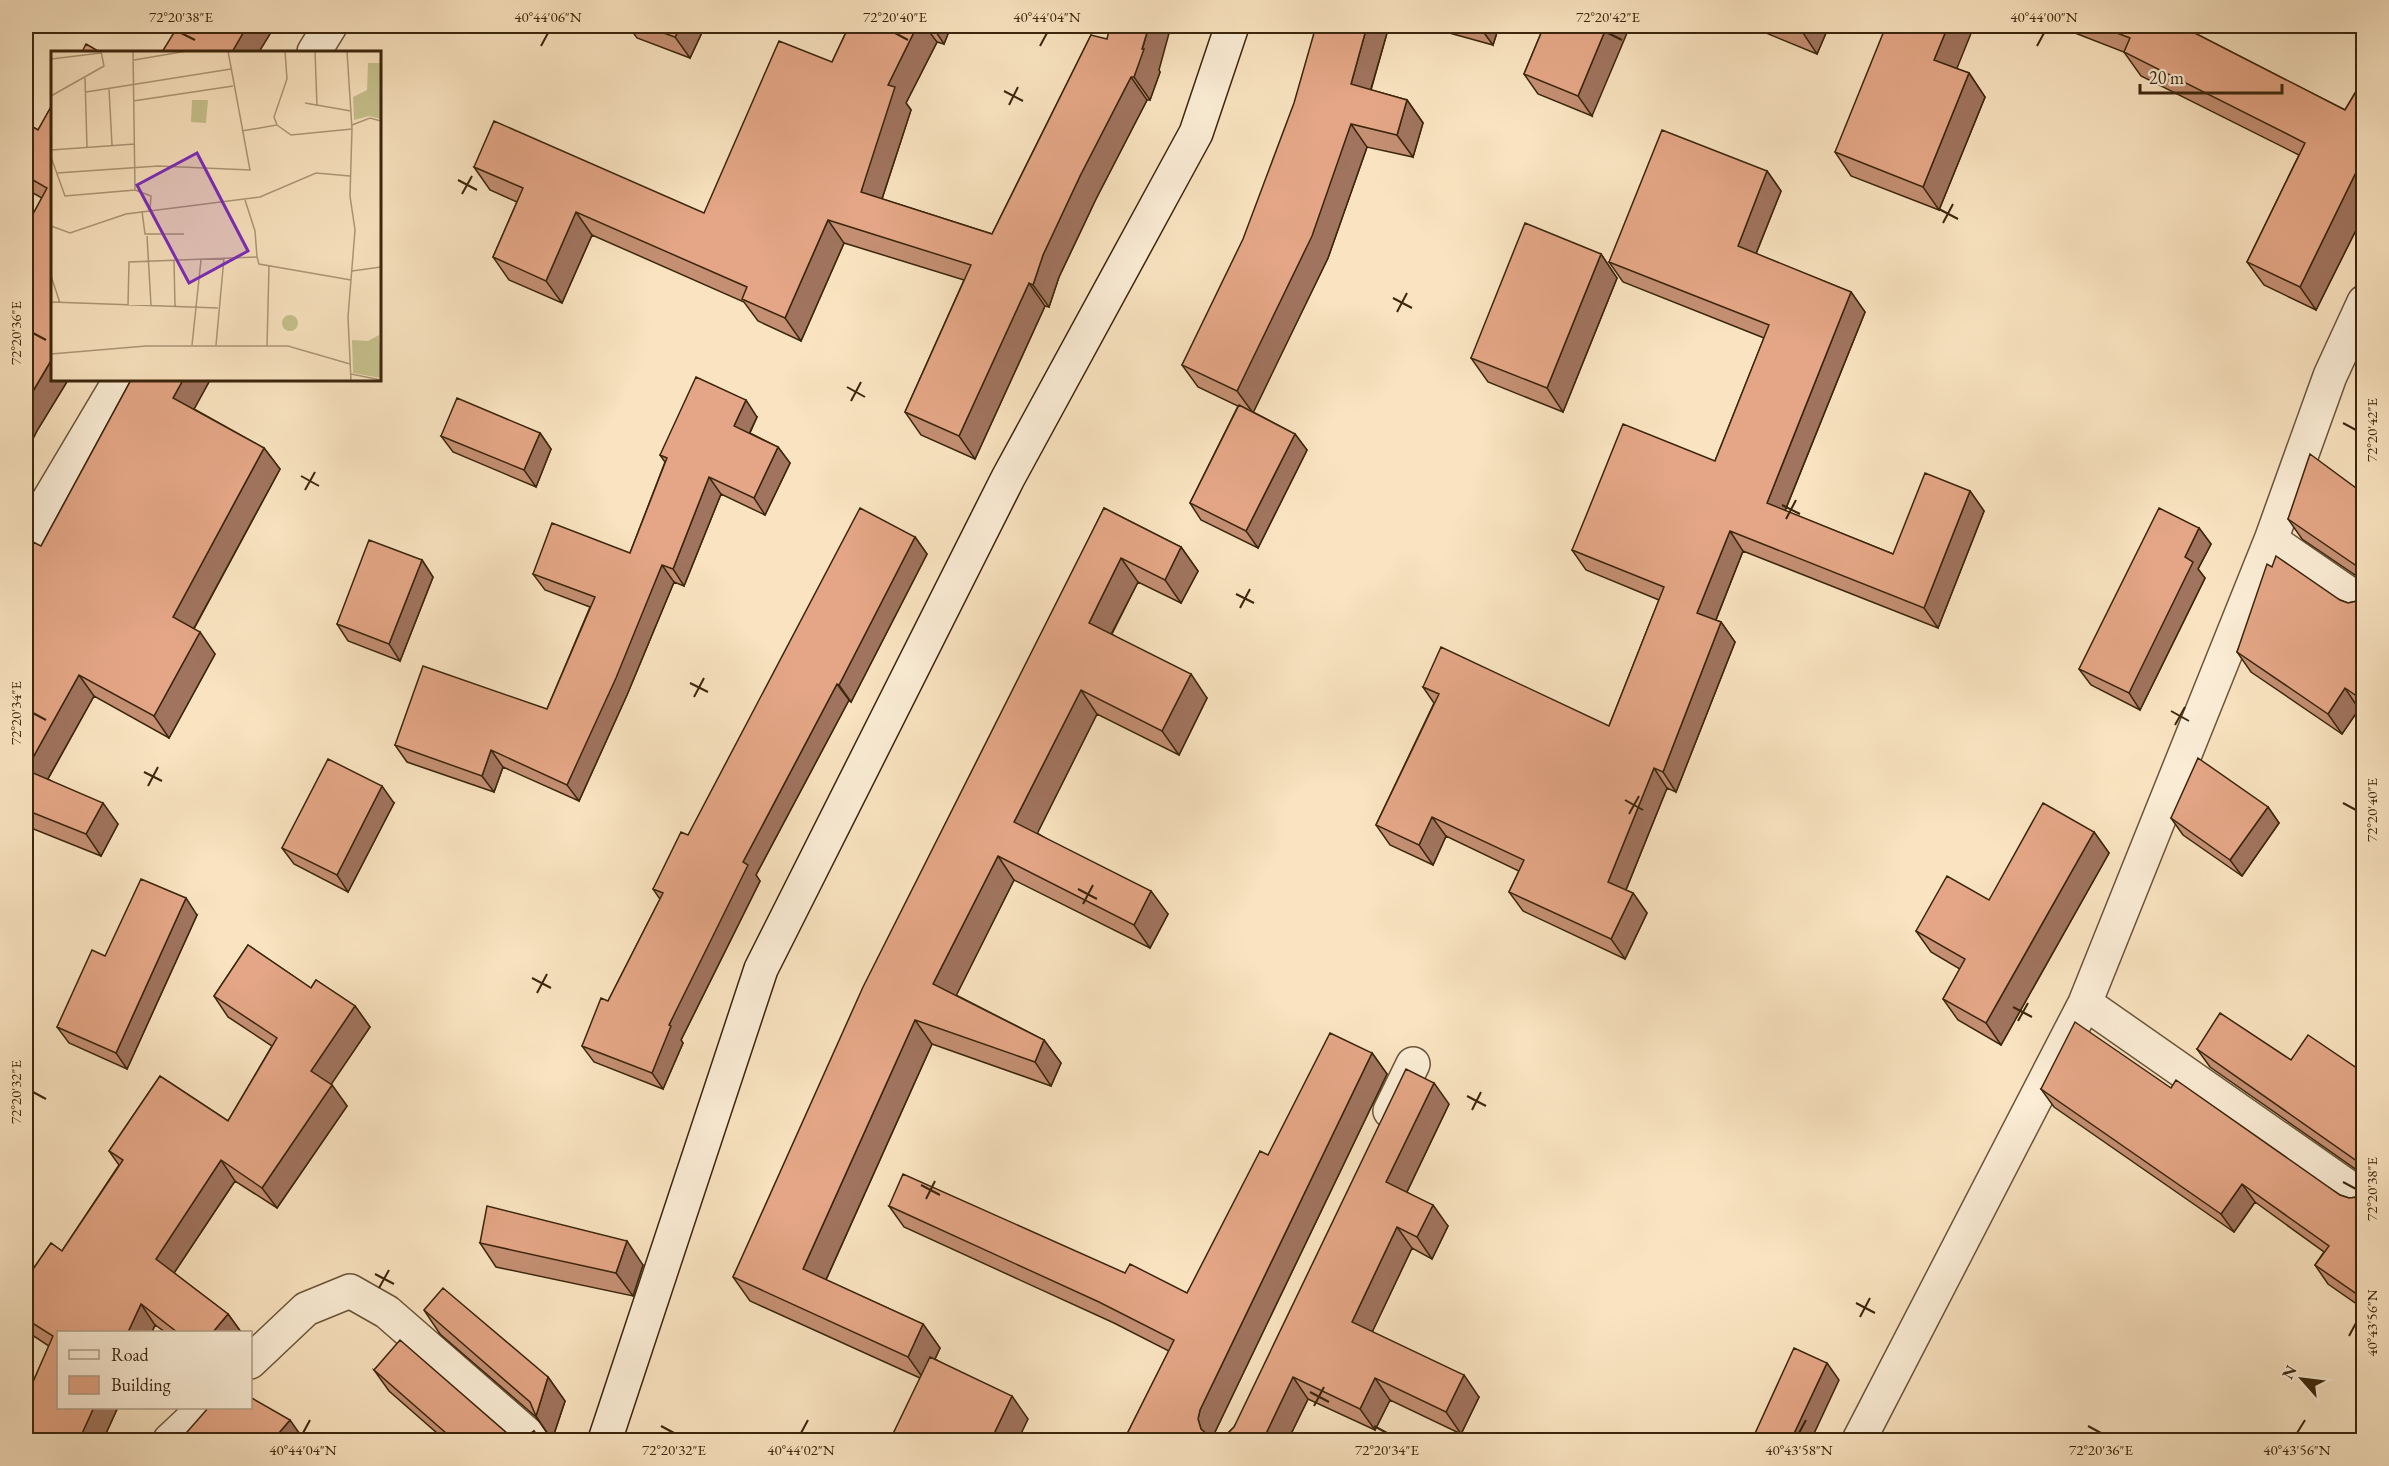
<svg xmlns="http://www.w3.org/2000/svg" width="2389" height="1466" font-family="'EB Garamond',serif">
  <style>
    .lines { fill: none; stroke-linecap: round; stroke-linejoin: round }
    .street-casing { stroke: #6a5539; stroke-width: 36 }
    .secondary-casing { stroke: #3b260c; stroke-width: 36 }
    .street { stroke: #fbedd6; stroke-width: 33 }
    .secondary { stroke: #fbedd6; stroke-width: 33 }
    .wall { fill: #c48f73; stroke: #3b260c; stroke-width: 1.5 }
    .shaded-wall { fill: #a0745e; stroke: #3b260c; stroke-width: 1.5 }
    .building { fill: #e4a686; stroke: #3b260c; stroke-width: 1.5 }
    .ticks { fill: none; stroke: #3b260c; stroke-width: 2 }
    .inset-road { fill: none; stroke: #ad9778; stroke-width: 1.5 }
    .view { fill: #7b2cbf; fill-opacity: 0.15; stroke: #7b2cbf; stroke-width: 3 }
    .inset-edge { fill: none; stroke: #3b260c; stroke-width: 3 }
    .neatline { fill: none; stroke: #3b260c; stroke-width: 2 }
    .ticks-label { font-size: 15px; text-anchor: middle; fill: #3b260c }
  </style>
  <rect width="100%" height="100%" fill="#f9e3c0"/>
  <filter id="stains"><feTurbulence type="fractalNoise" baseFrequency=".00333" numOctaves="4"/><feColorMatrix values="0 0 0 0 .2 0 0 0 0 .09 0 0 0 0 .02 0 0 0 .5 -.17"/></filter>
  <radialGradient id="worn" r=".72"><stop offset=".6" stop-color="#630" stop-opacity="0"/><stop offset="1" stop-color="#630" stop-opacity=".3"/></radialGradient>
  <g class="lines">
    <defs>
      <path id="street" d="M 314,52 L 330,26
        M 26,538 L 120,380
        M 2271,540 L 2364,604
        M 2085,1003 L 2364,1198
        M 1390,1111 L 1413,1064
        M 250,1362 L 306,1309 L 350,1291 L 387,1312 L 534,1440
        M 170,1440 L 204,1408
        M 1859,1440 L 2085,1003 L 2271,540 L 2330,376 L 2364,302"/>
      <path id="secondary" d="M 605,1440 L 761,969 L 1008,478 L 1196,133 L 1232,26"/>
    </defs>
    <!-- street casing -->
    <use href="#street" class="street-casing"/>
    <!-- secondary casing -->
    <use href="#secondary" class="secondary-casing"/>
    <!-- street -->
    <use href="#street" class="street"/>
    <!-- secondary -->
    <use href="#secondary" class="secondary"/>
  </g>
  <!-- wall -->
  <path class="wall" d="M 628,26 L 705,26 L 690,58 L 637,38 Z
    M 849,26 L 951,26 L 944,44 L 937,42 L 906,103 L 911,110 L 882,199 L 992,234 L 1091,35 L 1159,70 L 1160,72 L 1150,100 L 1147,100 L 1096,199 L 1059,277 L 1049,307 L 1045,306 L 975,459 L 921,435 L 905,412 L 964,280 L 844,243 L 801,341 L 758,321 L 744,302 L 592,235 L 562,303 L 509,280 L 493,257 L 517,202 L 490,190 L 474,167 L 704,213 L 832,62 Z
    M 1389,26 L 1371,90 L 1407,100 L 1423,123 L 1413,157 L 1367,147 L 1328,258 L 1253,412 L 1295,434 L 1307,450 L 1258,548 L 1201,520 L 1190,503 L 1238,406 L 1198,387 L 1182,365 Z
    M 1424,26 L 1499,26 L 1493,45 Z
    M 1544,26 L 1592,116 L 1538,94 L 1524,74 Z
    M 1757,26 L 1829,26 L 1817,54 L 1761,31 Z
    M 2057,26 L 2181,26 L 2345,110 L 2364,78 L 2364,214 L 2316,310 L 2264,285 L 2247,262 L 2299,155 L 2141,76 L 2124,52 Z
    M 1957,69 L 1969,73 L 1985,97 L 1939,210 L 1851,176 L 1835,152 Z
    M 52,105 L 52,380 L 68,380 L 38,429 L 26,452 L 26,227 L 42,198 L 26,189 L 26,123 L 38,130 Z
    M 1767,171 L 1781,191 L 1756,254 L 1851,292 L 1865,312 L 1785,511 L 1893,554 L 1970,491 L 1984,511 L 1938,628 L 1743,551 L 1716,620 L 1721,622 L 1735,642 L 1676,792 L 1667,788 L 1626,890 L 1633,893 L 1647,913 L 1625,959 L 1523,911 L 1509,892 L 1519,871 L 1446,836 L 1433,865 L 1390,845 L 1376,825 L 1434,703 L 1423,687 L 1609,726 L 1659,600 L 1586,570 L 1572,550 L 1715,461 L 1764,338 L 1623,282 L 1609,262 Z
    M 1601,254 L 1617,278 L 1563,412 L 1488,382 L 1471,358 Z
    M 131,380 L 210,380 L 194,409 L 264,448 L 280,469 L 194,629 L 215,654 L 169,738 L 94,696 L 48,779 L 118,824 L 101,856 L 26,826 L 26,556 L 41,546 Z
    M 757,417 L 750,433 L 778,447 L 790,463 L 765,515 L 721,494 L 684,586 L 674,582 L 627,695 L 579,801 L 503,767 L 494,792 L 407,762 L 395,745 L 547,709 L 590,607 L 545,590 L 533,574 L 630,553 L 665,462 L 660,455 Z
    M 540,433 L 551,449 L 536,487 L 453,452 L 441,436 Z
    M 2364,494 L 2364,581 L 2302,539 L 2288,519 Z
    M 1104,508 L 1181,547 L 1198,571 L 1181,603 L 1138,582 L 1112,634 L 1207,698 L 1179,755 L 1097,714 L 1037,833 L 1168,914 L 1150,948 L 1014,880 L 956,995 L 1044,1040 L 1061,1063 L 1051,1086 L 932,1044 L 826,1280 L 923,1324 L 940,1348 L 935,1359 L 1028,1419 L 920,1378 L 750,1301 L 733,1277 Z
    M 2199,528 L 2211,544 L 2198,569 L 2205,578 L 2140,710 L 2091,685 L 2079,669 Z
    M 915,537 L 927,554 L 851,702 L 849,700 L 756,875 L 760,881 L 681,1040 L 683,1043 L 663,1089 L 594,1062 L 582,1046 L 608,1001 L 660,899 L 653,889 L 688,835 Z
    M 422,560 L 433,577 L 400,661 L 348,641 L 337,624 Z
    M 2272,567 L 2340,600 L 2348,603 L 2357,601 L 2364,596 L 2364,712 L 2359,709 L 2342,734 L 2251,672 L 2237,652 Z
    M 394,803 L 348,892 L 294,864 L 282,848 Z
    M 2268,807 L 2279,823 L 2242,876 L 2183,835 L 2171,818 Z
    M 2094,832 L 2109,853 L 2001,1045 L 1958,1020 L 1943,999 L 1960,969 L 1931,952 L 1916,931 L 1989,900 Z
    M 197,915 L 127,1069 L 69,1043 L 57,1027 L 105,956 Z
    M 248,945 L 311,988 L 316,980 L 355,1006 L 370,1027 L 331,1084 L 347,1106 L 277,1208 L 235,1181 L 174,1273 L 228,1314 L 241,1332 L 165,1332 L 155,1325 L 152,1332 L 58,1332 L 58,1407 L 118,1407 L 103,1440 L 26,1440 L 26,1398 L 49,1346 L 26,1331 L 26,1273 L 29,1275 L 51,1243 L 62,1251 L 119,1165 L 109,1151 L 160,1076 L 228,1121 L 272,1046 L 228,1017 L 214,996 Z
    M 2197,1049 L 2291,1060 L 2364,1073 L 2364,1175 L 2210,1067 Z
    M 1372,1053 L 1387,1074 L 1215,1432 L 1214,1436 L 1218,1437 L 1227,1434 L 1234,1427 L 1449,1104 L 1407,1192 L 1448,1226 L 1432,1259 L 1412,1248 L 1372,1332 L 1479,1397 L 1461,1434 L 1390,1400 L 1375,1430 L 1308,1399 L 1288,1440 L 1124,1440 L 1169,1351 L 1114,1323 L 904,1227 L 889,1206 L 1125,1273 L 1187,1293 L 1268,1155 Z
    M 2171,1088 L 2340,1195 L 2349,1198 L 2358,1197 L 2364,1193 L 2364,1309 L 2328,1284 L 2315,1265 L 2324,1252 L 2255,1202 L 2234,1232 L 2054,1107 L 2041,1089 Z
    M 480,1243 L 643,1265 L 633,1296 L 496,1267 Z
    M 424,1310 L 548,1377 L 565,1401 L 552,1440 L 536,1417 L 440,1334 Z
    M 374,1370 L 515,1437 L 525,1437 L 534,1431 L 540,1440 L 445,1440 L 389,1391 Z"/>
  <!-- shaded-wall -->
  <path class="shaded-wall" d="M 247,26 L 275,26 L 259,52 L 232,52 Z
    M 681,26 L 705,26 L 690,58 L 675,37 Z
    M 917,26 L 925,26 L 937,42 L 906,103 L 911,110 L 877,214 L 861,192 L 888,85 Z
    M 932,26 L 951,26 L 944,44 Z
    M 1149,26 L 1171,26 L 1159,70 L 1160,72 L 1150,100 L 1134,77 Z
    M 1367,26 L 1389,26 L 1366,106 L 1351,84 Z
    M 1479,26 L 1499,26 L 1493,45 Z
    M 1607,26 L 1630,26 L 1592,116 L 1578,96 Z
    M 1806,26 L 1829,26 L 1817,54 L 1803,33 Z
    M 1948,26 L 1974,26 L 1951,83 L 1934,60 Z
    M 1969,73 L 1985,97 L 1939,210 L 1923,187 Z
    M 1131,77 L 1147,100 L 1096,199 L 1059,277 L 1049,307 L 1033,285 L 1043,255 L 1080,176 Z
    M 1407,100 L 1423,123 L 1413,157 L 1397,135 Z
    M 1351,124 L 1367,147 L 1328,258 L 1253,413 L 1237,391 Z
    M 2361,162 L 2364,165 L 2364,214 L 2316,310 L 2300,287 Z
    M 1767,171 L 1781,191 L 1751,266 L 1738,246 Z
    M 576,212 L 592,235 L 562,303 L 546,281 Z
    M 828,220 L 844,243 L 801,341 L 785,318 Z
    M 1601,254 L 1617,278 L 1563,412 L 1547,388 Z
    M 1029,283 L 1045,306 L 975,459 L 959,436 Z
    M 1851,292 L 1865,312 L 1780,523 L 1767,503 Z
    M 52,359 L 52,380 L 68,380 L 38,429 L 26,452 L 26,403 Z
    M 183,380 L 210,380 L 188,420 L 173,398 Z
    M 746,400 L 757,417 L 745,442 L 734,426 Z
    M 540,433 L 551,449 L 536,487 L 524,470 Z
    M 1295,434 L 1307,450 L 1258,548 L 1246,531 Z
    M 778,447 L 790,463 L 765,515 L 754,498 Z
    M 264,448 L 280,469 L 188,639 L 173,617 Z
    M 709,477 L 721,494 L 684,586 L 673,569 Z
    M 1970,491 L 1984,511 L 1938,628 L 1924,608 Z
    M 2199,528 L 2211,544 L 2198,569 L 2205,578 L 2140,710 L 2129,693 L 2185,557 Z
    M 1730,531 L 1743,551 L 1711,632 L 1697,613 Z
    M 915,537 L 927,554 L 851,702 L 839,685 Z
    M 1181,547 L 1198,571 L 1181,603 L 1165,580 Z
    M 1121,558 L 1138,582 L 1105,646 L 1089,623 Z
    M 422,560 L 433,577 L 400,661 L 389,644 Z
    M 662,565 L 674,582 L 627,695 L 579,801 L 567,785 Z
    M 1721,622 L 1735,642 L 1676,792 L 1663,772 Z
    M 200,632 L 215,654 L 169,738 L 154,716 Z
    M 1191,674 L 1207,698 L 1179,755 L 1162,731 Z
    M 79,675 L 94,696 L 41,791 L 26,770 Z
    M 837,684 L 849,700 L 756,875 L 760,881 L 681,1040 L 683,1043 L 663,1089 L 652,1073 L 669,1025 L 743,862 Z
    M 2345,688 L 2359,709 L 2342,734 L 2328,714 Z
    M 1081,690 L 1097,714 L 1031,846 L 1014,822 Z
    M 491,750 L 503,767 L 494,792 L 482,776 Z
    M 1654,768 L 1667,788 L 1621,902 L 1608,882 Z
    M 382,786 L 394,803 L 348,892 L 337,875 Z
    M 103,803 L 118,824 L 101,856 L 86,834 Z
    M 2268,807 L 2279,823 L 2242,876 L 2230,860 Z
    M 1432,817 L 1446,836 L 1433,865 L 1419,845 Z
    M 2094,832 L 2109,853 L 2001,1045 L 1986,1023 Z
    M 998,856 L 1014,880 L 950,1008 L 933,984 Z
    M 1151,891 L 1168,914 L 1150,948 L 1134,925 Z
    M 1633,893 L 1647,913 L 1625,959 L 1611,939 Z
    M 186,898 L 197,915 L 127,1069 L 116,1053 Z
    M 355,1006 L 370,1027 L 326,1092 L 311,1071 Z
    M 915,1020 L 932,1044 L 820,1293 L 803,1269 Z
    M 1044,1040 L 1061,1063 L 1051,1086 L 1035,1062 Z
    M 1372,1053 L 1387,1074 L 1215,1432 L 1213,1440 L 1201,1429 L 1198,1419 L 1200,1410 Z
    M 1434,1083 L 1449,1104 L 1401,1204 L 1386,1182 Z
    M 332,1085 L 347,1106 L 277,1208 L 262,1188 Z
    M 221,1160 L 235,1181 L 170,1279 L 156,1259 Z
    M 2242,1184 L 2255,1202 L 2234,1232 L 2221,1214 Z
    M 1433,1205 L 1448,1226 L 1432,1259 L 1417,1237 Z
    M 1397,1227 L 1412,1248 L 1367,1343 L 1352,1322 Z
    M 627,1241 L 643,1265 L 633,1296 L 616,1273 Z
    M 141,1304 L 155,1325 L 152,1332 L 128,1332 Z
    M 228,1314 L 241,1332 L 213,1332 Z
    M 923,1324 L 940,1348 L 925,1381 L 908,1357 Z
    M 1827,1363 L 1839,1380 L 1811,1440 L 1791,1440 Z
    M 1464,1375 L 1479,1397 L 1461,1434 L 1446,1412 Z
    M 548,1377 L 565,1401 L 552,1440 L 536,1416 Z
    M 1293,1377 L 1308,1399 L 1288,1440 L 1263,1440 Z
    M 1375,1378 L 1390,1400 L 1375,1430 L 1360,1409 Z
    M 1012,1396 L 1028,1419 L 1018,1440 L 991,1440 Z
    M 94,1407 L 118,1407 L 103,1440 L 79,1440 Z
    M 290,1420 L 304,1440 L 273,1440 Z
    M 534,1431 L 540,1440 L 529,1440 Z"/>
  <!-- building -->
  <path class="building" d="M 178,26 L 247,26 L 232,52 L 162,52 Z
    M 644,26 L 681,26 L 675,37 Z
    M 849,26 L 917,26 L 888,85 L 895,87 L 861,192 L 992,234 L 1091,35 L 1107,39 L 1110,26 L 1149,26 L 1142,49 L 1144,49 L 1134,77 L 1131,77 L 1080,176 L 1043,255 L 1033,285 L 1029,283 L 959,436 L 905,412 L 971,265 L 828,220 L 785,318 L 742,299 L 747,287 L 576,212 L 546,281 L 493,257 L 523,188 L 474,167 L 494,121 L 704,213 L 779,41 L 832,62 Z
    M 1316,26 L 1367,26 L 1351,84 L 1407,100 L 1397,135 L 1351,124 L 1312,236 L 1237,391 L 1182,365 L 1243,239 L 1294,103 Z
    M 1544,26 L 1557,26 L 1567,29 L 1568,26 L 1607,26 L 1578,96 L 1524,74 Z
    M 1784,26 L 1806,26 L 1803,33 Z
    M 1886,26 L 1948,26 L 1934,60 L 1969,73 L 1923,187 L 1835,152 Z
    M 2099,26 L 2181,26 L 2345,110 L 2364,78 L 2364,164 L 2361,162 L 2300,287 L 2247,262 L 2305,143 L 2124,52 L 2130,38 Z
    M 86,44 L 100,52 L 82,52 Z
    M 52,105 L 52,359 L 26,403 L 26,227 L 47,188 L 26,176 L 26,123 L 38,130 Z
    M 1662,130 L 1767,171 L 1738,246 L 1851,292 L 1767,503 L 1893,554 L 1925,473 L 1970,491 L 1924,608 L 1730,531 L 1697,613 L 1721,622 L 1663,772 L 1654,768 L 1608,882 L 1633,893 L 1611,939 L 1509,892 L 1524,860 L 1432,817 L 1419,845 L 1376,825 L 1439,694 L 1423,687 L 1441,647 L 1609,726 L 1664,587 L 1572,550 L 1588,511 L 1623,424 L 1715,461 L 1769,325 L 1609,262 Z
    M 1525,223 L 1601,254 L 1547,388 L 1471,358 Z
    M 696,377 L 746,400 L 734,426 L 778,447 L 754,498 L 709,477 L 673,569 L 662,565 L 616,678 L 567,785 L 491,750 L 482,776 L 395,745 L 423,666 L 547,709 L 595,597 L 533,574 L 552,523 L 630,553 L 667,458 L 660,455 Z
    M 131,380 L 183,380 L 173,398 L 264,448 L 173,617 L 200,632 L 154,716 L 79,675 L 26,770 L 103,803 L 86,834 L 26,810 L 26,556 L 33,542 L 41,546 Z
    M 457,398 L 540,433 L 524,470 L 441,436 Z
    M 1239,405 L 1295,434 L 1246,531 L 1190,503 Z
    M 2310,454 L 2364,494 L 2364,572 L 2361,569 L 2288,519 Z
    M 860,508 L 915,537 L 839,685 L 837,684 L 743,862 L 748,865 L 669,1025 L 671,1026 L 652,1073 L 582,1046 L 601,998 L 608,1001 L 663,893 L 653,889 L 681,832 L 688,835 Z
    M 1104,508 L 1181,547 L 1165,580 L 1121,558 L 1089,623 L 1191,674 L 1162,731 L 1081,690 L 1014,822 L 1151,891 L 1134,925 L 998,856 L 933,984 L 1044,1040 L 1035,1062 L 915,1020 L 803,1269 L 923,1324 L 908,1357 L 733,1277 L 863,987 Z
    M 2159,508 L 2199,528 L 2185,557 L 2193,562 L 2129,693 L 2079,669 Z
    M 369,540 L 422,560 L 389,644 L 337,624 Z
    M 2276,556 L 2340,600 L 2348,603 L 2357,601 L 2364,596 L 2364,701 L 2345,688 L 2328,714 L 2237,652 L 2267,564 L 2272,567 Z
    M 2198,758 L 2268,807 L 2230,860 L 2171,818 Z
    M 328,759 L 382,786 L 337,875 L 282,848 Z
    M 2043,803 L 2094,832 L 1986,1023 L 1943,999 L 1965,959 L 1916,931 L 1947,876 L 1989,900 Z
    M 141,879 L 186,898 L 116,1053 L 57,1027 L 92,950 L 105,956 Z
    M 248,945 L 311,988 L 316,980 L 355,1006 L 311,1071 L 332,1085 L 262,1188 L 221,1160 L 156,1259 L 228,1314 L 213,1332 L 177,1332 L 141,1304 L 128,1332 L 58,1332 L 58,1407 L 94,1407 L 79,1440 L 26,1440 L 26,1398 L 53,1336 L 26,1319 L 26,1273 L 29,1275 L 51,1243 L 62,1251 L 123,1160 L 109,1151 L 160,1076 L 228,1121 L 277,1038 L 214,996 Z
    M 2220,1013 L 2291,1060 L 2308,1035 L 2364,1073 L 2364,1166 L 2197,1049 Z
    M 2075,1022 L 2171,1088 L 2176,1080 L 2340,1195 L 2349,1198 L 2358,1197 L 2364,1193 L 2364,1299 L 2315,1265 L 2329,1246 L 2242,1184 L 2221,1214 L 2041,1089 Z
    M 1330,1033 L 1372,1053 L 1200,1410 L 1198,1419 L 1201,1429 L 1208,1435 L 1218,1437 L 1227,1434 L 1234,1427 L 1406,1069 L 1434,1083 L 1386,1182 L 1433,1205 L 1417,1237 L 1397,1227 L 1352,1322 L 1464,1375 L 1446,1412 L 1375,1378 L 1360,1409 L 1293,1377 L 1263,1440 L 1124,1440 L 1174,1340 L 1099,1302 L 889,1206 L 903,1174 L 1125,1273 L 1130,1264 L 1187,1293 L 1260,1151 L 1268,1155 Z
    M 487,1206 L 627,1241 L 616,1273 L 480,1243 Z
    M 443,1288 L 548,1377 L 536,1416 L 530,1402 L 424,1310 Z
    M 400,1340 L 507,1433 L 515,1437 L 525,1437 L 534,1431 L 529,1440 L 454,1440 L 374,1370 Z
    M 1794,1348 L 1827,1363 L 1791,1440 L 1752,1440 Z
    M 930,1357 L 1012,1396 L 991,1440 L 890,1440 Z
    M 250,1397 L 290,1420 L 273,1440 L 180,1440 L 209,1407 L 250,1407 Z"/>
  <!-- ticks -->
  <path class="ticks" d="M 181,33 L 195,40M 895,33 L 908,40M 1608,33 L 1622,40M 541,46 L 548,33M 1040,46 L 1047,33M 2037,46 L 2044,33M 1004,91 L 1023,101M 1009,105 L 1018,87M 458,180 L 477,190M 462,194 L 472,176M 1939,209 L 1958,219M 1943,223 L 1953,204M 1393,298 L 1412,308M 1397,312 L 1407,293M 33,333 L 46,340M 847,387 L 865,397M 851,401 L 861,382M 2343,423 L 2356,430M 301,476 L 319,486M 305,490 L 315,472M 1782,505 L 1800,514M 1786,519 L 1796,500M 1236,594 L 1254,603M 1240,608 L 1250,589M 690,683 L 708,692M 694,697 L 704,678M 2171,711 L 2189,721M 33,713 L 46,720M 2175,725 L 2185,707M 144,772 L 162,781M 148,786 L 158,767M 1625,800 L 1643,810M 2343,803 L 2356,810M 1629,814 L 1639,796M 1078,889 L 1097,899M 1083,904 L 1093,885M 532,978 L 551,988M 537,993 L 547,974M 2013,1007 L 2032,1017M 2018,1021 L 2028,1003M 33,1092 L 46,1099M 1467,1096 L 1486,1106M 1472,1110 L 1481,1092M 2343,1182 L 2356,1189M 921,1185 L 940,1195M 926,1199 L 935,1181M 375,1274 L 394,1284M 379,1288 L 389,1270M 1856,1303 L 1875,1313M 1860,1317 L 1870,1298M 2349,1336 L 2356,1323M 1310,1392 L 1329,1402M 1314,1406 L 1324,1387M 661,1426 L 674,1433M 1374,1426 L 1387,1433M 2088,1426 L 2101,1433M 303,1433 L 310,1420M 801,1433 L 808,1420M 1799,1433 L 1806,1420M 2297,1433 L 2305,1420"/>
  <!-- overview -->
  <g transform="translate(51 51)">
    <rect width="330" height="330" fill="#f9e3c0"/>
    <path d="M 317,12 L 330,12 L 330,68 L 318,65 L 303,69 L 302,46 L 316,39 ZM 141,49 L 157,49 L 155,72 L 140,71 ZM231 272a8 8 0 1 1 16 0a8 8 0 1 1-16 0ZM 328,284 L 330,327 L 302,322 L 301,289 L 317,290 Z" fill="#c6c18d"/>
    <path class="inset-road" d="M 264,0 L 266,55M 296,0 L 301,78 L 299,145 L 304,179 L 297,266 L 300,330M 0,8 L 50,2M 83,9 L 136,0M 34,27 L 36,96M 58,38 L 61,94M 35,41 L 180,18M 0,45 L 53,15 L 50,0M 82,50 L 182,35M 254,52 L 300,60M 226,74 L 240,84 L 301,78M 301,74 L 319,67 L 330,70M 191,80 L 226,74 L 223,66 L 236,28 L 234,0M 0,99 L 84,93M 0,106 L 14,145 L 84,139 L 82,0M 6,122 L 107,115 L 199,119 L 177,0M 84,139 L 100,145 L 99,158M 194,149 L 204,180 L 206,206M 91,160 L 94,183 L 133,183M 0,175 L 19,182 L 75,163 L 209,146 L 265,122 L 299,125M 96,185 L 100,254M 123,210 L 124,255M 301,220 L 330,216M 0,225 L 9,252M 0,251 L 167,257M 77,254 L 78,211 L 206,206 L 208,213 L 300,229M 141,294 L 150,209M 165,294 L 173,207M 216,295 L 218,215M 0,303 L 95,295 L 237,295 L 299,313M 300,323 L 330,329"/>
    <path class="view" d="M 146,102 L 197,200 L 138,232 L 86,134 Z"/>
    <rect width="330" height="330" class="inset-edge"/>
  </g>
  <!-- margin -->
  <rect width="2389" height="1466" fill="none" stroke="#f9e3c0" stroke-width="66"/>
  <!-- legend -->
  <rect x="57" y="1331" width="195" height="78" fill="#fbedd6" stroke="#ae9d85" stroke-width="1.5"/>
  <rect x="69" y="1350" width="30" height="9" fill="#fbedd6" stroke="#ae9d85" stroke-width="1.5"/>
  <text x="111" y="1361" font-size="18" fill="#3b260c">Road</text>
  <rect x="69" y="1376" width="30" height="18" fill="#e4a686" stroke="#ae9d85" stroke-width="1.5"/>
  <text x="111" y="1391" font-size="18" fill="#3b260c">Building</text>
  <!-- north arrow -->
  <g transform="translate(2302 1379) rotate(298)" stroke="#fbedd6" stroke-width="4.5" paint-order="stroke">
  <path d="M0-4.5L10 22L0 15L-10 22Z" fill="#3b260c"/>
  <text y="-9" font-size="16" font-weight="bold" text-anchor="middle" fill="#3b260c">N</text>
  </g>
  <!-- scale -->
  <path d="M2140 84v9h142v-9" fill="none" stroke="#3b260c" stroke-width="3"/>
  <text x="2149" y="84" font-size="18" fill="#3b260c" stroke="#fbedd6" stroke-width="4.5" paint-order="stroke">20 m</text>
  <rect x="33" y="33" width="2323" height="1400" class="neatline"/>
  <g class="ticks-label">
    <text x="181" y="22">72°20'38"E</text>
    <text x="548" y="22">40°44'06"N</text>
    <text x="895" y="22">72°20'40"E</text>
    <text x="1047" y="22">40°44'04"N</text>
    <text x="1608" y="22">72°20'42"E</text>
    <text x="2044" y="22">40°44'00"N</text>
    <text transform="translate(16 333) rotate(-90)" y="5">72°20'36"E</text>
    <text transform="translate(2372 430) rotate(-90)" y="5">72°20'42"E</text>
    <text transform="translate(16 713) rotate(-90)" y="5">72°20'34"E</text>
    <text transform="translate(2372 810) rotate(-90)" y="5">72°20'40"E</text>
    <text transform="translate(16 1092) rotate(-90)" y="5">72°20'32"E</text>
    <text transform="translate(2372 1189) rotate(-90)" y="5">72°20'38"E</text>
    <text transform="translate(2372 1323) rotate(-90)" y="5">40°43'56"N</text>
    <text x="303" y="1455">40°44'04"N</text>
    <text x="674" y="1455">72°20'32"E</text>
    <text x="801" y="1455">40°44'02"N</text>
    <text x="1387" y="1455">72°20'34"E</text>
    <text x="1799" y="1455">40°43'58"N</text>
    <text x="2101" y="1455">72°20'36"E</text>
    <text x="2297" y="1455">40°43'56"N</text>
  </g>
  <rect width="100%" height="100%" filter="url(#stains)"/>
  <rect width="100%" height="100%" fill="url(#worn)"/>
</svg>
